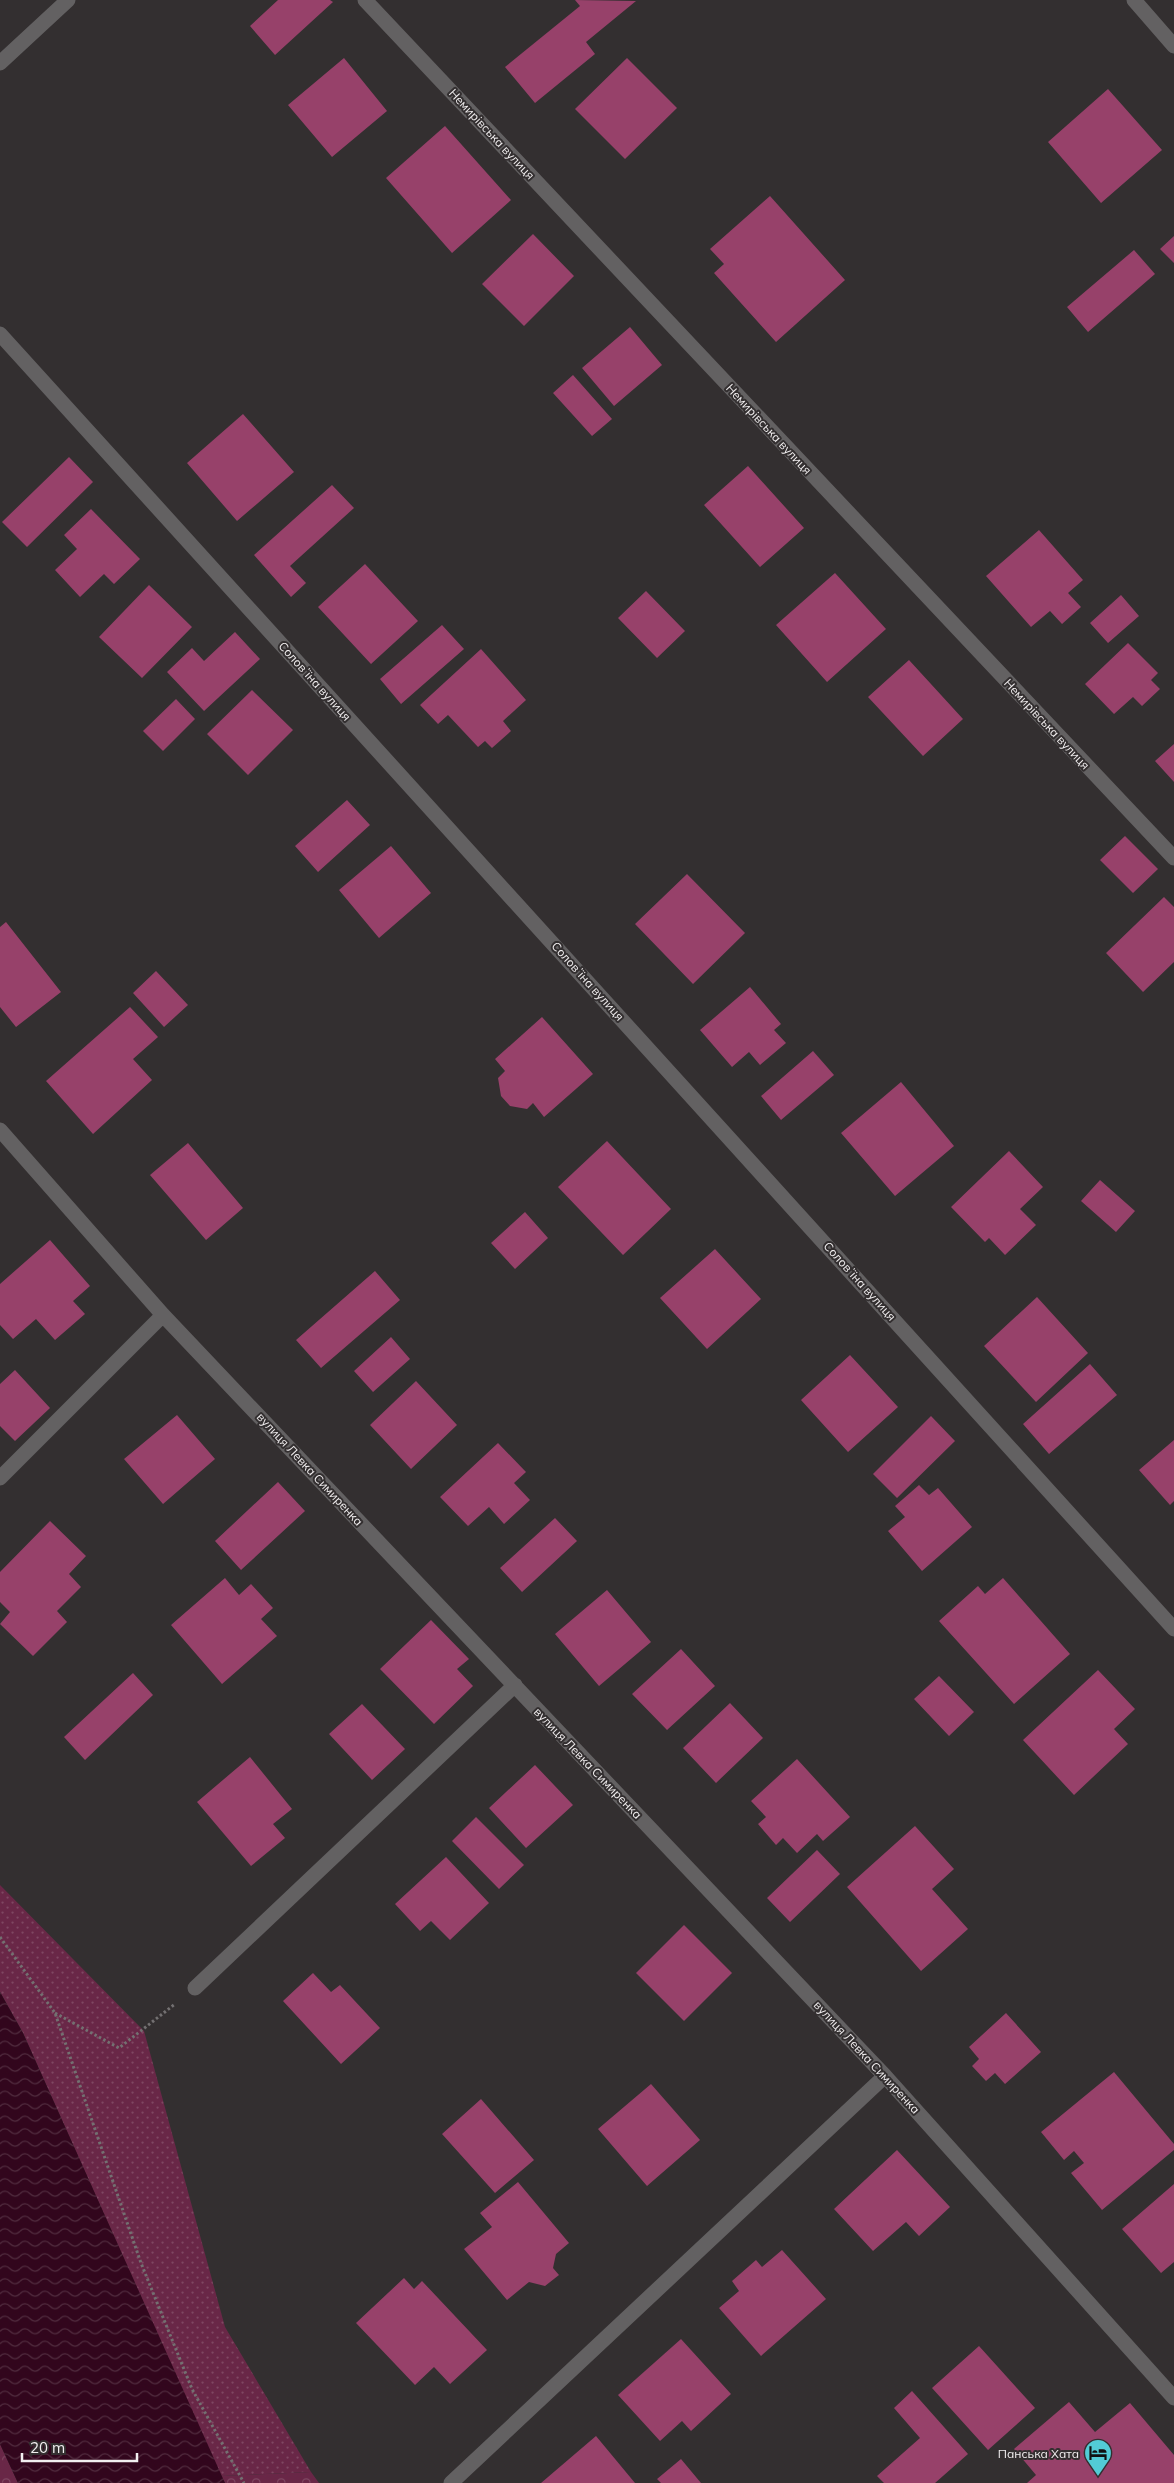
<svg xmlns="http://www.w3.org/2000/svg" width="1174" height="2483" font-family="Mulish,sans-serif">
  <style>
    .grass { fill: url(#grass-dots) }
    .forest { fill: url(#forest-crowns) }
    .water { fill: url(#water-waves) }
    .building { fill: #97416a }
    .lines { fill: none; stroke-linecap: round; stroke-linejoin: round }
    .path { stroke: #737071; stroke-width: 3; stroke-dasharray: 2.5 2.5; stroke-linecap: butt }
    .minor { stroke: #636162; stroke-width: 15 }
    .labels { text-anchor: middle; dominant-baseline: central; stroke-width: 4; stroke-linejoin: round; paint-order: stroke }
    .street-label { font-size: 12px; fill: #f2eff0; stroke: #332f30 }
    .poi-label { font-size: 12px; fill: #f2eff0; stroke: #332f30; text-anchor: end }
  </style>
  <defs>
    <pattern id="grass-dots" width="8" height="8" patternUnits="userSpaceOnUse" patternTransform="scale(1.25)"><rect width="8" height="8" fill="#692747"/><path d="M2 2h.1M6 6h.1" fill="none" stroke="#7f4762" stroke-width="1.8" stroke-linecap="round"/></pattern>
    <pattern id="forest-crowns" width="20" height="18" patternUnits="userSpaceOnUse" patternTransform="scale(1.25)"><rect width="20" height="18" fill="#692747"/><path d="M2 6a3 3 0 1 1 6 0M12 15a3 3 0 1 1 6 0" fill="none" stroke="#7f4762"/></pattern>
    <pattern id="water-waves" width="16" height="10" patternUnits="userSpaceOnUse" patternTransform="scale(1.25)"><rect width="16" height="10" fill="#32061d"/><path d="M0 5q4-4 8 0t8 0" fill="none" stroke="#502b3e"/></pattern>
  </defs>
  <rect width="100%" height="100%" fill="#332f30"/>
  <!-- grass -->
  <path class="grass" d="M 0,1885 L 144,2031 L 225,2327 L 311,2472 L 221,2476 L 23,2033 L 0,1992 Z"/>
  <!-- forest -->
  <path class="forest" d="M 0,2444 L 18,2483 L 0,2483 Z
    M 311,2472 L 319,2483 L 225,2483 L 221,2476 Z"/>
  <!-- water -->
  <path class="water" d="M 0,1992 L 23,2033 L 225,2483 L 18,2483 L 0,2444 Z"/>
  <!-- building -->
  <path class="building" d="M 278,0 L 330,0 L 333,2 L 275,55 L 250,26 Z
    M 575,0 L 636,1 L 586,42 L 595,54 L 535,103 L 505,67 L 580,6 Z
    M 344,58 L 387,111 L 332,157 L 288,105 Z
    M 627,58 L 677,108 L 625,159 L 575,109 Z
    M 1108,89 L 1162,150 L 1101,203 L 1048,142 Z
    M 445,126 L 511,200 L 452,253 L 386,178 Z
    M 770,196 L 845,280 L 776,342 L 714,273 L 724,264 L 710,249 Z
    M 533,234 L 574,276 L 524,326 L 482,284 Z
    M 1174,236 L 1174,263 L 1160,249 Z
    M 1134,250 L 1155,274 L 1088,332 L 1067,307 Z
    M 630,327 L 662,365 L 614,406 L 582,368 Z
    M 573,375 L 612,419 L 592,436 L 553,393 Z
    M 243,414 L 294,472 L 237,521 L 187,463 Z
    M 69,457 L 93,482 L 27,547 L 2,522 Z
    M 748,466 L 804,528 L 760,567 L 704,505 Z
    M 332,485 L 354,508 L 290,566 L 306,583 L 291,597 L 254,555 Z
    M 91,509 L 140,559 L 114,584 L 104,574 L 80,597 L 55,570 L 77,549 L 64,535 Z
    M 1039,530 L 1083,580 L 1068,593 L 1081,607 L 1062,624 L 1050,611 L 1031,627 L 986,576 Z
    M 365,564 L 418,621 L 371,664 L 318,607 Z
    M 835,573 L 886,629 L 827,682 L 776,625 Z
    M 149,585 L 192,627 L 142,678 L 99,637 Z
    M 646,591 L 685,631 L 657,658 L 618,618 Z
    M 1121,595 L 1139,616 L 1108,643 L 1090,623 Z
    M 442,625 L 464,649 L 401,704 L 380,679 Z
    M 235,632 L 260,659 L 204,711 L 167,672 L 192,648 L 204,661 Z
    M 1128,643 L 1158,673 L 1151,680 L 1160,689 L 1142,706 L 1133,697 L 1114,714 L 1085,684 Z
    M 481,649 L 526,700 L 503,721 L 511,731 L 492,748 L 485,741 L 478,747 L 448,715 L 438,724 L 420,705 Z
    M 909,660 L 963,719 L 923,756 L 868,697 Z
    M 252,690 L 293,730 L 248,775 L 207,734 Z
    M 176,699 L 195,719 L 163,751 L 143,731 Z
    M 1174,744 L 1174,782 L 1155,761 Z
    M 347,800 L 370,825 L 318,872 L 295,846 Z
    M 1125,836 L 1158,869 L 1133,893 L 1100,860 Z
    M 391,846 L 431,893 L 379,938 L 339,890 Z
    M 687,874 L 745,933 L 693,984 L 635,924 Z
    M 1164,897 L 1174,907 L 1174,962 L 1143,992 L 1106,953 Z
    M 6,922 L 61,992 L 16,1027 L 0,1007 L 0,927 Z
    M 156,971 L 188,1005 L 164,1027 L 133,993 Z
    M 750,987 L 781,1024 L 774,1030 L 786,1043 L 760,1065 L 749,1052 L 732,1067 L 700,1030 Z
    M 130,1007 L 158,1037 L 133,1059 L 152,1080 L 93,1134 L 46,1081 Z
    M 542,1017 L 593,1074 L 544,1117 L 533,1103 L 527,1109 L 510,1106 L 501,1096 L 498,1078 L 505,1071 L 495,1059 Z
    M 813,1051 L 834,1075 L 781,1120 L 761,1096 Z
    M 901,1082 L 954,1146 L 895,1196 L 841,1133 Z
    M 607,1141 L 671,1209 L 623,1255 L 558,1187 Z
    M 188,1143 L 243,1208 L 206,1240 L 150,1175 Z
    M 1009,1151 L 1043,1187 L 1020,1209 L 1036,1225 L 1005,1255 L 989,1238 L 985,1242 L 951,1207 Z
    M 1100,1180 L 1135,1211 L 1116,1232 L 1081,1201 Z
    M 525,1212 L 548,1238 L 515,1269 L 491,1243 Z
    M 50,1240 L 90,1286 L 73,1301 L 85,1314 L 55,1340 L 36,1319 L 13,1339 L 0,1325 L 0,1284 Z
    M 715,1249 L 761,1299 L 707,1349 L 660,1298 Z
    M 375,1271 L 400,1300 L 321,1368 L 296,1340 Z
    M 1037,1297 L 1088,1353 L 1036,1402 L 984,1346 Z
    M 391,1337 L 410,1359 L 373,1392 L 354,1371 Z
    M 850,1355 L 898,1407 L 848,1452 L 801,1400 Z
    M 1090,1364 L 1117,1395 L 1049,1454 L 1023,1424 Z
    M 15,1370 L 50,1408 L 15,1441 L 0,1426 L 0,1384 Z
    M 416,1381 L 457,1425 L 411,1469 L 370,1425 Z
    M 177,1415 L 215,1459 L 163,1504 L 124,1459 Z
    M 931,1416 L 955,1441 L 897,1498 L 873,1474 Z
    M 1174,1440 L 1174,1501 L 1170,1505 L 1139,1470 Z
    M 498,1443 L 526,1472 L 514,1483 L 530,1500 L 504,1524 L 489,1507 L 468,1526 L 440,1497 Z
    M 278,1482 L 305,1511 L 241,1570 L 215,1541 Z
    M 919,1485 L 929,1495 L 938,1488 L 972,1527 L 922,1571 L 888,1531 L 905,1517 L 895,1506 Z
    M 555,1518 L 577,1541 L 522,1592 L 500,1568 Z
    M 50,1521 L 86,1556 L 69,1574 L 81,1587 L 57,1611 L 67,1622 L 33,1656 L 0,1624 L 10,1612 L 0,1602 L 0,1572 Z
    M 225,1578 L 239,1595 L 251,1584 L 273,1608 L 261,1619 L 277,1636 L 222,1684 L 171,1625 Z
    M 1003,1578 L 1070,1654 L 1014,1704 L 939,1621 L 978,1586 L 985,1594 Z
    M 607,1590 L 651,1642 L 599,1686 L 555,1634 Z
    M 431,1620 L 469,1659 L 457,1669 L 473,1686 L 434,1724 L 380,1669 Z
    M 681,1649 L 715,1686 L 667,1730 L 632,1694 Z
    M 1098,1670 L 1135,1709 L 1114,1729 L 1128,1744 L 1074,1795 L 1023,1740 Z
    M 133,1673 L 153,1695 L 85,1760 L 64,1737 Z
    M 939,1676 L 974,1712 L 949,1736 L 914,1699 Z
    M 730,1703 L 763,1738 L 716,1783 L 683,1748 Z
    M 362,1704 L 405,1749 L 372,1780 L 329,1734 Z
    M 250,1757 L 292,1809 L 273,1824 L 285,1838 L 251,1866 L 197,1802 Z
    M 797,1759 L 850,1817 L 823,1841 L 817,1834 L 797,1853 L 783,1838 L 776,1845 L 758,1824 L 766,1817 L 751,1801 Z
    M 535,1765 L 573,1805 L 526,1848 L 489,1808 Z
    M 476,1817 L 524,1865 L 499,1889 L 452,1841 Z
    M 915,1826 L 954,1869 L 932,1889 L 968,1929 L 921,1971 L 847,1887 Z
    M 817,1850 L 840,1874 L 790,1922 L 767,1898 Z
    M 446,1857 L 489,1903 L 450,1940 L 431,1921 L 420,1931 L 395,1904 Z
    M 684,1925 L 732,1973 L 684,2021 L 636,1973 Z
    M 313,1973 L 331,1992 L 340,1985 L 380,2028 L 341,2064 L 283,2001 Z
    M 1006,2013 L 1041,2052 L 1005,2084 L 995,2073 L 986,2081 L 972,2066 L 979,2059 L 969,2047 Z
    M 1114,2072 L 1174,2144 L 1174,2150 L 1102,2210 L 1071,2173 L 1084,2163 L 1074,2151 L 1064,2160 L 1041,2132 Z
    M 651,2084 L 700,2140 L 647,2186 L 598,2129 Z
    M 481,2099 L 534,2160 L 495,2193 L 442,2134 Z
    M 897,2150 L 950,2207 L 919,2236 L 906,2222 L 873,2251 L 834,2209 Z
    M 518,2182 L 569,2243 L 556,2254 L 553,2268 L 559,2275 L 545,2286 L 529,2282 L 507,2300 L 464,2249 L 492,2227 L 480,2213 Z
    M 1174,2184 L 1174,2262 L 1161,2273 L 1122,2229 Z
    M 782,2250 L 826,2299 L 761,2356 L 719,2308 L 739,2291 L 732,2281 L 756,2260 L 762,2267 Z
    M 404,2278 L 414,2289 L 422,2281 L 487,2350 L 450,2384 L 434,2367 L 415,2385 L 356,2323 Z
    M 681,2339 L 731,2394 L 691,2431 L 682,2421 L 660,2441 L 618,2395 Z
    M 979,2346 L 1035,2408 L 988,2450 L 932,2388 Z
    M 912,2391 L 968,2454 L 935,2483 L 884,2483 L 877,2476 L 920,2438 L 894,2408 Z
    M 1069,2402 L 1095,2432 L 1130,2403 L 1174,2455 L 1174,2483 L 1027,2483 L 1036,2475 L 1014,2449 Z
    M 596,2436 L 635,2483 L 541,2483 Z
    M 681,2459 L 701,2483 L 661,2483 L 657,2479 Z"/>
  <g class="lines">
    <!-- path -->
    <path class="path" d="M 0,1937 L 55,2013 L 141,2263 L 192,2389 L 244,2483
      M 55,2013 L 119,2048 L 175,2004"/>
    <!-- minor -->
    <path class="minor" d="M 365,0 L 1174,858
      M 1134,0 L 1174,46
      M 0,63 L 68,0
      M 0,334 L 1174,1629
      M 0,1130 L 163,1315 L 885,2076 L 1174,2398
      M 0,1478 L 163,1315
      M 195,1988 L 515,1685
      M 451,2483 L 885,2076"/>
  </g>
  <!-- icons -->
  <defs>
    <symbol id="hotel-pin" viewBox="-11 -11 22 30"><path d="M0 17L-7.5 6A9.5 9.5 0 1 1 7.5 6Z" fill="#52ccd6" stroke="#332f30"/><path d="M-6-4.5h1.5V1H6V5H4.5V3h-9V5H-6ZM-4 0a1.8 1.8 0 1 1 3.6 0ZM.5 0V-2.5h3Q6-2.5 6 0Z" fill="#111"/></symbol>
  </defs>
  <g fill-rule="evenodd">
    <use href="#hotel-pin" x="1082" y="2437" width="32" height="43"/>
  </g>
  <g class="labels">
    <!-- street labels -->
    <g class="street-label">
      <text transform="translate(492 134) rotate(47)">Немирівська вулиця</text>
      <text transform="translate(769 429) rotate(47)">Немирівська вулиця</text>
      <text transform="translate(315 681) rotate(48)">Соловʼїна вулиця</text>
      <text transform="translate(1047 724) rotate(47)">Немирівська вулиця</text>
      <text transform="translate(588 981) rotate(48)">Соловʼїна вулиця</text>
      <text transform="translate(860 1281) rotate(48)">Соловʼїна вулиця</text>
      <text transform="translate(310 1469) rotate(47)">вулиця Левка Симиренка</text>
      <text transform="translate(588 1763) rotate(46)">вулиця Левка Симиренка</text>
      <text transform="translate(867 2057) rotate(47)">вулиця Левка Симиренка</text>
    </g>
    <!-- poi labels -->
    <g class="poi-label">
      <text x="1079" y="2453">Панська Хата</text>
    </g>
  </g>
  <!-- scale -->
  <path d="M22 2453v8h115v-8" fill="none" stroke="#f2eff0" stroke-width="2.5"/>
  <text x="30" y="2453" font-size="15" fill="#f2eff0" stroke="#332f30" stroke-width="4" paint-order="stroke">20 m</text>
</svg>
